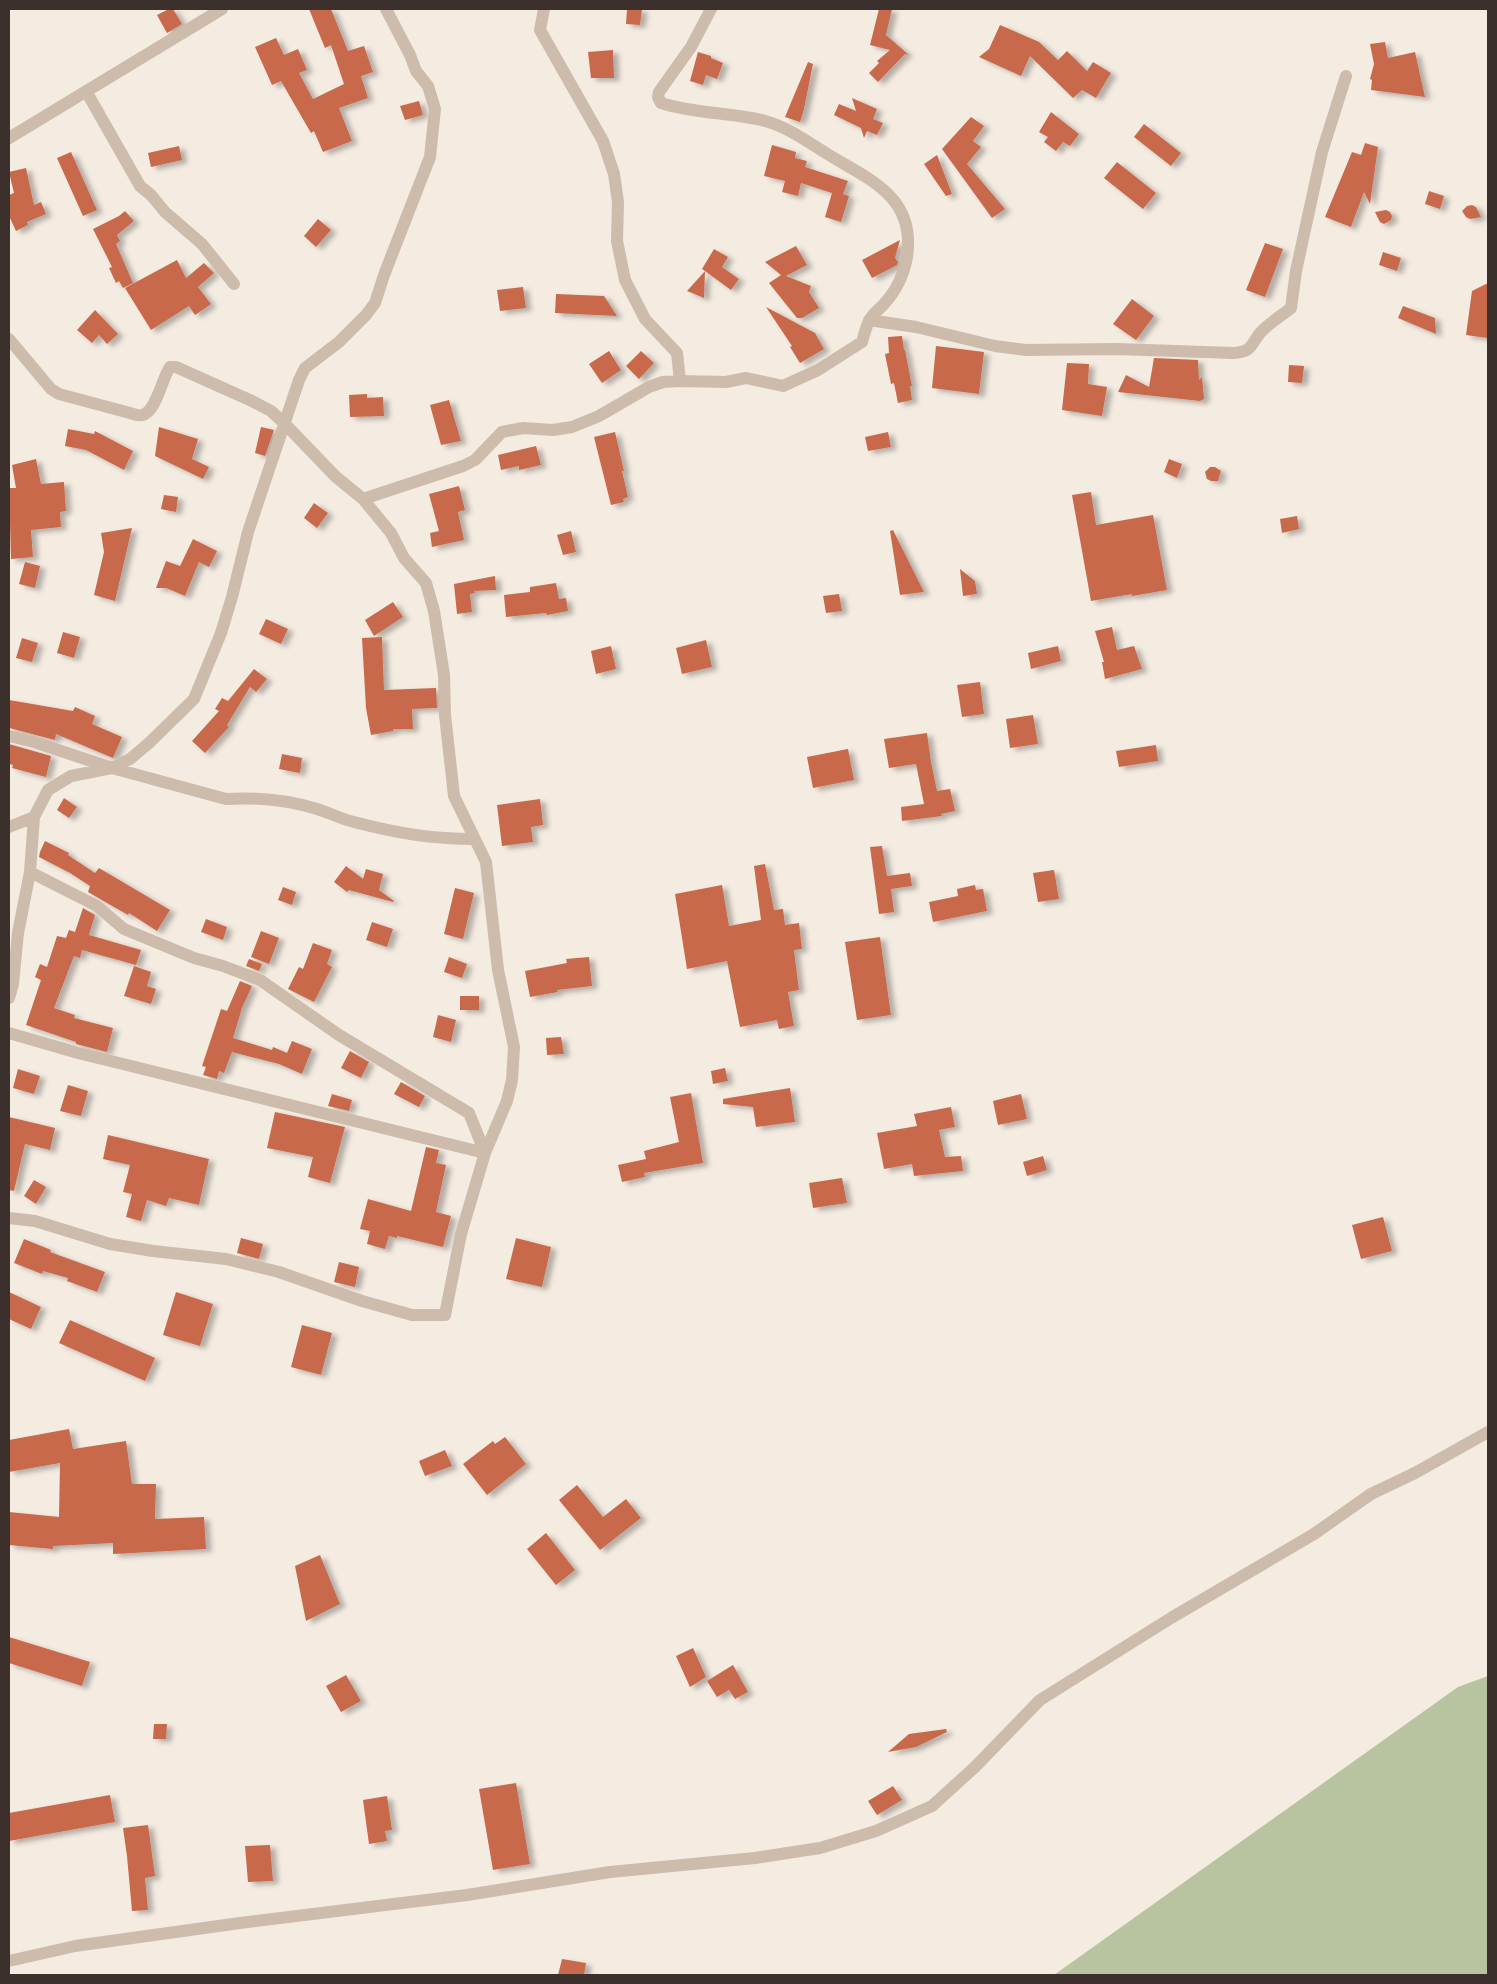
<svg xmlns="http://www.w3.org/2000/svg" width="1497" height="1984" font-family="'Varela Round',sans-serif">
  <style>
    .green { fill: #b8c4a0 }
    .building { fill: #c8694b; filter: url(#shadow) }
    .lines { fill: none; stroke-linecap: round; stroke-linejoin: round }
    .street { stroke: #cdbbac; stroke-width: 12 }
  </style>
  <defs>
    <filter id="shadow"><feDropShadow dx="5.5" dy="3" stdDeviation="2.5" flood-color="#0004"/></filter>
  </defs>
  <rect width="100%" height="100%" fill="#f4ebe1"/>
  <!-- green -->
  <path class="green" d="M 1488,1676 L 1488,1975 L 1054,1975 L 1458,1687 Z"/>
  <!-- building -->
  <path class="building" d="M 169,9 L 173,9 L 182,24 L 167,33 L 157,15 Z
    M 309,9 L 331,9 L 348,51 L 364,46 L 373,72 L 361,76 L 368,98 L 339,108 L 352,141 L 323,152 L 314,131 L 311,133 L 281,81 L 272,85 L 255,47 L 276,38 L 284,55 L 298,49 L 307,70 L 299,73 L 313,99 L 344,84 L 331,45 L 325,48 Z
    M 627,9 L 642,9 L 640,25 L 626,24 Z
    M 879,9 L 892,9 L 886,35 L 909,55 L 905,54 L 878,82 L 869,73 L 879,63 L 877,61 L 890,50 L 870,45 Z
    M 1000,25 L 1039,42 L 1058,60 L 1067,51 L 1087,71 L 1093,62 L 1111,73 L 1096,98 L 1082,90 L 1073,98 L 1030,56 L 1021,76 L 979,57 L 989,49 Z
    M 1385,42 L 1388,58 L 1415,52 L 1425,97 L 1371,90 L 1372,80 L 1370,79 L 1374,64 L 1370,44 Z
    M 613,50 L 614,78 L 591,78 L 588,52 Z
    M 698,52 L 711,56 L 711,58 L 723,63 L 717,79 L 706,75 L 703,85 L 690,81 Z
    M 808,62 L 813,64 L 804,109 L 800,122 L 785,117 Z
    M 852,98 L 877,109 L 873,119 L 883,123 L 877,135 L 867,131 L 864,138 L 861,128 L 834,115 L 839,104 L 856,111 Z
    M 419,101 L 423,115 L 405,120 L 400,106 Z
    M 1051,112 L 1079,134 L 1070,146 L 1063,142 L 1056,151 L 1044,142 L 1048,137 L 1039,132 Z
    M 971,117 L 984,126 L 973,141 L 981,147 L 967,164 L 1005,209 L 992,218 L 942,149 Z
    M 1144,124 L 1181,153 L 1171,166 L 1134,137 Z
    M 1365,143 L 1378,147 L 1370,204 L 1364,192 L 1351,227 L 1325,217 L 1352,152 L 1361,155 Z
    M 772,145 L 796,152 L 795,158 L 807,161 L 805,167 L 848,181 L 843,194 L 849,196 L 841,222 L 825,217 L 832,193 L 801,183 L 798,196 L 782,192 L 785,181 L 764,176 Z
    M 179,146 L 182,160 L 151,167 L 148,153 Z
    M 71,152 L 97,210 L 83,216 L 57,158 Z
    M 937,155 L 952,194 L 946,196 L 924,164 Z
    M 1117,162 L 1156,193 L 1143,209 L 1104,178 Z
    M 26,168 L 34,205 L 41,202 L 46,214 L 27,222 L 28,225 L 16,231 L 9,216 L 9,195 L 14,193 L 9,172 Z
    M 1429,191 L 1444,196 L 1440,209 L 1425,204 Z
    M 1472,205 L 1476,207 L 1481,217 L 1470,219 L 1466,217 L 1462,211 L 1467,206 Z
    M 1386,210 L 1390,212 L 1392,216 L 1391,220 L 1384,224 L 1380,222 L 1375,212 Z
    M 125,211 L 134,221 L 117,235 L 120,241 L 116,244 L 133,283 L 123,288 L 119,281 L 116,283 L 109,268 L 112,267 L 93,229 L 119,216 Z
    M 318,219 L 331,230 L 316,247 L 304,236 Z
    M 900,240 L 895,258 L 898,262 L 897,265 L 872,278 L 862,260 Z
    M 1265,243 L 1283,249 L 1265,297 L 1246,290 Z
    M 796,246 L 807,265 L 786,276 L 811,286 L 809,292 L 819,308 L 802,318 L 797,318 L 769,283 L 781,275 L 765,262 Z
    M 714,249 L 728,257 L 722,267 L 739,279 L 731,290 L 705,271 L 704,298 L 687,291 L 705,271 L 702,269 Z
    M 1383,252 L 1401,258 L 1397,271 L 1379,265 Z
    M 177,260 L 186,278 L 204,263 L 214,273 L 198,287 L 211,304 L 195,315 L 189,306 L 151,330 L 125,288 Z
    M 1488,283 L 1488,338 L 1466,335 L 1472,291 Z
    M 523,287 L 526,308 L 500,311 L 497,290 Z
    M 556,294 L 604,296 L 617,316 L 555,313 Z
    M 1132,299 L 1154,316 L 1136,340 L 1113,324 Z
    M 1403,306 L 1435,318 L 1436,334 L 1398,318 Z
    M 766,307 L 815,333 L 824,349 L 800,363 L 790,347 L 792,346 Z
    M 95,310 L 118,334 L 107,344 L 99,335 L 92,343 L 77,330 Z
    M 902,336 L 904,350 L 905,350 L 912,386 L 910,386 L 912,400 L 898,403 L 894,383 L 891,384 L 885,354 L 889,353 L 888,337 Z
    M 936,346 L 984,352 L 979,394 L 932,388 Z
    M 609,351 L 621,370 L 602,383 L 589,364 Z
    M 641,351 L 654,363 L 639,379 L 626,366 Z
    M 1154,358 L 1198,360 L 1199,380 L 1202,377 L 1204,399 L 1200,401 L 1118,392 L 1126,375 L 1149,387 Z
    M 1067,363 L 1089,364 L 1088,384 L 1107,387 L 1102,416 L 1062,410 Z
    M 1289,365 L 1304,366 L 1302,383 L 1288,382 Z
    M 367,394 L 367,398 L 383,397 L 384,416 L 350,417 L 349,395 Z
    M 449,400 L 461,441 L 441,445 L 430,405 Z
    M 159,427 L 198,439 L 192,459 L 209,467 L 203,479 L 155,456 Z
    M 261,427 L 274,430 L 265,456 L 255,453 Z
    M 68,429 L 94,434 L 95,431 L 133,451 L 124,470 L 86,450 L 65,446 Z
    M 615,432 L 624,471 L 622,471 L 628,497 L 623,499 L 624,502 L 611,505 L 594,437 Z
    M 888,432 L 891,447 L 868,451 L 865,437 Z
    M 536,446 L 541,465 L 519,470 L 519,466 L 501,470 L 498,455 Z
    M 36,459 L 41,484 L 64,482 L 66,511 L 60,512 L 61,527 L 31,530 L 33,557 L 11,559 L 9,488 L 16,488 L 12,465 Z
    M 1169,459 L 1182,464 L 1177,478 L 1164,472 Z
    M 1210,467 L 1215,467 L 1221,471 L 1218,481 L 1211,481 L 1207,479 L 1205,472 Z
    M 459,486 L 465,510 L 458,512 L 464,540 L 432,547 L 430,533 L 439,531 L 429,494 Z
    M 1091,492 L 1096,525 L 1153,515 L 1167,590 L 1132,596 L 1132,594 L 1091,601 L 1072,495 Z
    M 164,495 L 178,497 L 176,512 L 161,509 Z
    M 314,503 L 328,513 L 317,528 L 304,518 Z
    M 1297,516 L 1299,529 L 1282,533 L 1280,519 Z
    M 132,528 L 115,601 L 94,595 L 104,552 L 101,533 Z
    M 893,530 L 924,592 L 900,595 L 890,531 Z
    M 571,531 L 576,552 L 563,555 L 557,535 Z
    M 193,539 L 217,551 L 209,567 L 199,562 L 185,596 L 166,588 L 156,588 L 166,561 L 180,566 Z
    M 25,562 L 40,566 L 35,588 L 19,584 Z
    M 960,569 L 975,581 L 977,594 L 963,596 Z
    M 495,576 L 496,590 L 474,591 L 475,593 L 470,594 L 472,612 L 457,614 L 454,584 Z
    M 556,583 L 559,599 L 566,598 L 568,611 L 547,615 L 546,613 L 506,617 L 504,595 L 530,592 L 530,587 Z
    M 839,594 L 842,611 L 826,613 L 823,596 Z
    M 393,602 L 403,617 L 374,636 L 365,620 Z
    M 266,619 L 288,629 L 281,644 L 259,634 Z
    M 1112,627 L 1117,650 L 1134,646 L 1142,669 L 1105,679 L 1102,662 L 1104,662 L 1095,631 Z
    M 63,632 L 80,637 L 74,658 L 57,653 Z
    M 382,637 L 384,690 L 436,688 L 437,708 L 412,709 L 413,729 L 393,729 L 393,731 L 371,735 L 366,708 L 362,638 Z
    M 22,638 L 38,643 L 32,662 L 16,658 Z
    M 706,640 L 712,667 L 682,674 L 676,648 Z
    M 611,646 L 616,669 L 596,674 L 591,651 Z
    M 1058,646 L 1061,661 L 1031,669 L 1028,653 Z
    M 254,669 L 267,679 L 256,692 L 250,687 L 227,725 L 229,727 L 205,753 L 192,741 L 219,711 L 215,709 L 222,698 L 228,701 Z
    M 980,682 L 984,714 L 962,717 L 957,685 Z
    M 9,700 L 73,711 L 75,707 L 95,716 L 92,724 L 122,737 L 113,758 L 56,734 L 55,740 L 9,728 Z
    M 1033,715 L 1038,744 L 1010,748 L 1006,719 Z
    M 927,733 L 931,762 L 937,791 L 950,789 L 955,811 L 941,814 L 942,816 L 902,821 L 901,807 L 924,804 L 916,764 L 889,768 L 884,739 Z
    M 9,744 L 51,756 L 46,777 L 12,768 L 13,765 L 9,764 Z
    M 1156,745 L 1158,761 L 1119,767 L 1116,751 Z
    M 848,749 L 854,780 L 813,788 L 807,757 Z
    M 282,754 L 302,758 L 300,773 L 279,769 Z
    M 64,798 L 77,807 L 69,818 L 57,810 Z
    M 540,799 L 543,825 L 531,827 L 533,842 L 502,846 L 497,805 Z
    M 45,841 L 69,853 L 68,855 L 95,873 L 99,868 L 170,910 L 157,931 L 129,913 L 128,915 L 88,892 L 90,886 L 70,873 L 39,857 L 40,852 Z
    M 882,846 L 887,876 L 910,873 L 912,886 L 891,889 L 894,912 L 879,914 L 870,847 Z
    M 765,864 L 774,910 L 783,909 L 785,925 L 799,923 L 802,949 L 794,950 L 799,990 L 788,992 L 794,1026 L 779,1029 L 777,1020 L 740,1027 L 727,961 L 687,969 L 675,894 L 722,885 L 729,926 L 761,920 L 754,866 Z
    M 346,866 L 363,879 L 366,869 L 383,874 L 379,890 L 394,901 L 393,902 L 349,890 L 347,892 L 334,882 Z
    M 1054,870 L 1059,899 L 1038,902 L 1033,873 Z
    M 975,885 L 976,890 L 983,889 L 987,911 L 933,922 L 929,902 L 958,896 L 957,889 Z
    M 283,887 L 296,892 L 292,905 L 278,900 Z
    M 455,888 L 474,893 L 463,939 L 444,934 Z
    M 83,908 L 95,915 L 89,935 L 141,950 L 136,965 L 82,950 L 80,958 L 74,956 L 54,1008 L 75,1015 L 74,1018 L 113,1028 L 107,1052 L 76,1044 L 76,1042 L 26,1025 L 41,980 L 35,977 L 40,964 L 47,967 L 57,936 L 66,938 L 69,930 L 75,932 Z
    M 206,919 L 227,927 L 223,940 L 201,932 Z
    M 372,922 L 393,929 L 387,947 L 366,940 Z
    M 261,931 L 279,938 L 269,964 L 251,957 Z
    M 880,937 L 891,1015 L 857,1020 L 845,942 Z
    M 313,943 L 332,950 L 327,964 L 332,967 L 314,1002 L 288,989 L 299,967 L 303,969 Z
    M 449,957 L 467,964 L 462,978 L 444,972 Z
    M 589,957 L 592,986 L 557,990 L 558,992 L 530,997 L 525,971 L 567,963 L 566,959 Z
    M 249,959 L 262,964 L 259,971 L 246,966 Z
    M 134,966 L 151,972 L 147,986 L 156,989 L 151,1004 L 124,996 Z
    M 240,981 L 252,986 L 242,1008 L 233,1038 L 272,1050 L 273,1047 L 287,1053 L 292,1041 L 312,1049 L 302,1074 L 279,1064 L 232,1052 L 224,1073 L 219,1071 L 217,1079 L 203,1075 L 206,1067 L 202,1066 L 221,1009 L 227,1011 Z
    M 460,996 L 479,996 L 479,1010 L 460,1010 Z
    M 438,1015 L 456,1020 L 451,1042 L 433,1037 Z
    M 561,1037 L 564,1054 L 547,1055 L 546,1038 Z
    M 350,1051 L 369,1062 L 361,1078 L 341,1068 Z
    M 725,1068 L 728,1081 L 713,1084 L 711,1071 Z
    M 18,1069 L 40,1076 L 34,1094 L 13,1088 Z
    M 401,1082 L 425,1096 L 419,1107 L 394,1094 Z
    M 68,1085 L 88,1091 L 81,1116 L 60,1111 Z
    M 790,1088 L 795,1122 L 756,1127 L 753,1107 L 723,1104 L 723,1099 Z
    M 691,1093 L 703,1163 L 644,1173 L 645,1177 L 622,1182 L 618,1165 L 646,1159 L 644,1151 L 679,1142 L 670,1097 Z
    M 332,1094 L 352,1100 L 349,1111 L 328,1106 Z
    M 1021,1094 L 1027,1119 L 998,1125 L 993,1101 Z
    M 951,1107 L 955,1127 L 939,1130 L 945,1157 L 961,1156 L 963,1171 L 914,1176 L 912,1164 L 884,1169 L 877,1133 L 917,1126 L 914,1114 Z
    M 275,1112 L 345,1127 L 330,1183 L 308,1177 L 313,1157 L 267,1148 Z
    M 9,1117 L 55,1128 L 50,1150 L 25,1144 L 14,1191 L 9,1190 Z
    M 108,1135 L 209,1159 L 199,1205 L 169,1198 L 166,1206 L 147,1200 L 141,1221 L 126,1217 L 132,1194 L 123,1192 L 130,1165 L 103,1159 Z
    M 426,1147 L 439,1150 L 436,1163 L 446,1165 L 436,1212 L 451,1216 L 443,1247 L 397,1236 L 397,1238 L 389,1236 L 385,1249 L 367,1244 L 370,1231 L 360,1229 L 368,1199 L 411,1211 Z
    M 1043,1156 L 1047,1170 L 1027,1176 L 1023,1162 Z
    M 842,1178 L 847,1203 L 813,1208 L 809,1183 Z
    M 34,1180 L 46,1187 L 36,1204 L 24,1196 Z
    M 1383,1217 L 1392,1251 L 1361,1259 L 1352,1225 Z
    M 241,1238 L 263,1244 L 259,1259 L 237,1253 Z
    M 516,1238 L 551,1247 L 542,1287 L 506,1279 Z
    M 24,1239 L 51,1250 L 50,1252 L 105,1272 L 97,1292 L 67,1281 L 68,1278 L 43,1271 L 42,1274 L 14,1263 Z
    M 339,1262 L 359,1267 L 355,1287 L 334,1282 Z
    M 9,1292 L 41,1307 L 31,1329 L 9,1319 Z
    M 176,1292 L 213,1304 L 200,1346 L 163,1335 Z
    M 70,1320 L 155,1358 L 145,1381 L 59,1343 Z
    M 302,1325 L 332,1333 L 321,1375 L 291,1367 Z
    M 69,1429 L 73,1449 L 126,1441 L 132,1484 L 156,1484 L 155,1519 L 204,1517 L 206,1549 L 113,1554 L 113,1543 L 53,1546 L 53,1549 L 9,1545 L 9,1512 L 59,1517 L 60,1463 L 9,1472 L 9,1440 Z
    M 505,1437 L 526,1464 L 487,1495 L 463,1464 L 493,1441 L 495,1444 Z
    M 445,1450 L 452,1466 L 425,1476 L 419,1461 Z
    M 577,1485 L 603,1517 L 626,1499 L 641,1518 L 600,1550 L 559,1500 Z
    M 546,1533 L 575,1570 L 556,1585 L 527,1549 Z
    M 320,1555 L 340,1604 L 306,1621 L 295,1566 Z
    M 9,1637 L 90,1662 L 82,1686 L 9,1663 Z
    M 693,1648 L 706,1677 L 690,1687 L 676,1656 Z
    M 733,1665 L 748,1692 L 735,1699 L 729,1690 L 717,1697 L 707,1681 Z
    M 346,1675 L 361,1701 L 341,1712 L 326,1686 Z
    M 154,1724 L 167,1724 L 166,1739 L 153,1739 Z
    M 946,1729 L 947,1732 L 916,1747 L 888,1752 L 909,1734 Z
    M 516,1783 L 530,1864 L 493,1870 L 479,1789 Z
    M 893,1786 L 902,1800 L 877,1815 L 868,1801 Z
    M 110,1795 L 115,1822 L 9,1841 L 9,1813 Z
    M 387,1796 L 392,1830 L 385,1831 L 387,1841 L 369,1844 L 363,1800 Z
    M 148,1825 L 155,1876 L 145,1878 L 148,1910 L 132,1911 L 127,1856 L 123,1828 Z
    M 270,1845 L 273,1881 L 248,1882 L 245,1846 Z
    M 562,1959 L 586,1963 L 584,1975 L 558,1975 Z"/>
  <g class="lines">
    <!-- street -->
    <path class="street" d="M 544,9 L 540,30 L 603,141 L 614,174 L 618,202 L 617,241 L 625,280 L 645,319 L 677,353 L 680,381
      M 86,91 L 140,186 L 151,195 L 165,212 L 202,244 L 234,284
      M 9,138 L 222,9
      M 869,320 L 916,327 L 995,346 L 1026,350 L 1117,349 L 1233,353 C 1252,352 1250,346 1260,333 C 1268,324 1281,316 1291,308 L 1296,271 L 1322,152 L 1346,76
      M 9,339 L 51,389 L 59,394 L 130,413 C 133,414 139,416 142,415 C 156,413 162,378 170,367 L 176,367 L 252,401 L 271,411 L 285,424 L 335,476 L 363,499 L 391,533 L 404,558 L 426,583 L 434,611 L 444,675 L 445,715 L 454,796 L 486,862 L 498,970 L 514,1047 L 512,1080 L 507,1101 L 485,1153 L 461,1234 L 445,1315 L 412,1315 L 362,1301 L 279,1272 L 226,1259 L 153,1251 L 110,1244 L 35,1221 L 9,1218
      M 363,499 L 463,466 L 475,460 L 502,432 L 523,428 L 553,430 L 572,427 L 599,416 L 649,387 L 663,382 L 680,381 L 726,382 L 746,378 L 783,386 L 818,370 L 862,342 C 864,335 866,327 869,321 C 872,314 880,309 884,304 C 896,291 904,274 907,257 C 916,197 870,180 829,155 C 808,142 788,127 765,121 C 731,112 695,114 661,103 L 658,97 L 659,92 L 691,47 L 711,9
      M 9,736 L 34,742 L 112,768 L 226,799 C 257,797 287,800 317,809 C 330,813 341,819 354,822 C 396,833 431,839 475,839
      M 9,827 L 34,817 L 48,790 L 71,776 L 112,768 L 130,759 L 149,743 L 194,699 L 221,633 L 232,597 L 248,532 L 299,380 L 305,368 L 339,342 L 366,315 L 375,303 L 384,275 L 430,157 L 435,109 L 428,86 L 416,71 L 410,55 L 386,9
      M 30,872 L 97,906 L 124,929 L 194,958 L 223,966 L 260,980 L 339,1035 L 469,1113 L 485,1153
      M 9,998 L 13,984 L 18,933 L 30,872 L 34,817
      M 9,1033 L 78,1053 L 485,1153
      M 9,1961 L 75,1946 L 240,1923 L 467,1895 L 610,1872 L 755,1858 L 820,1848 L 876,1831 L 932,1806 L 975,1767 L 1040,1700 L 1171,1618 L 1314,1534 L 1371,1494 L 1415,1473 L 1488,1432"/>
  </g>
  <!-- border -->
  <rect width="1497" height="1984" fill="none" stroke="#3b302b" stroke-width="20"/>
</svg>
